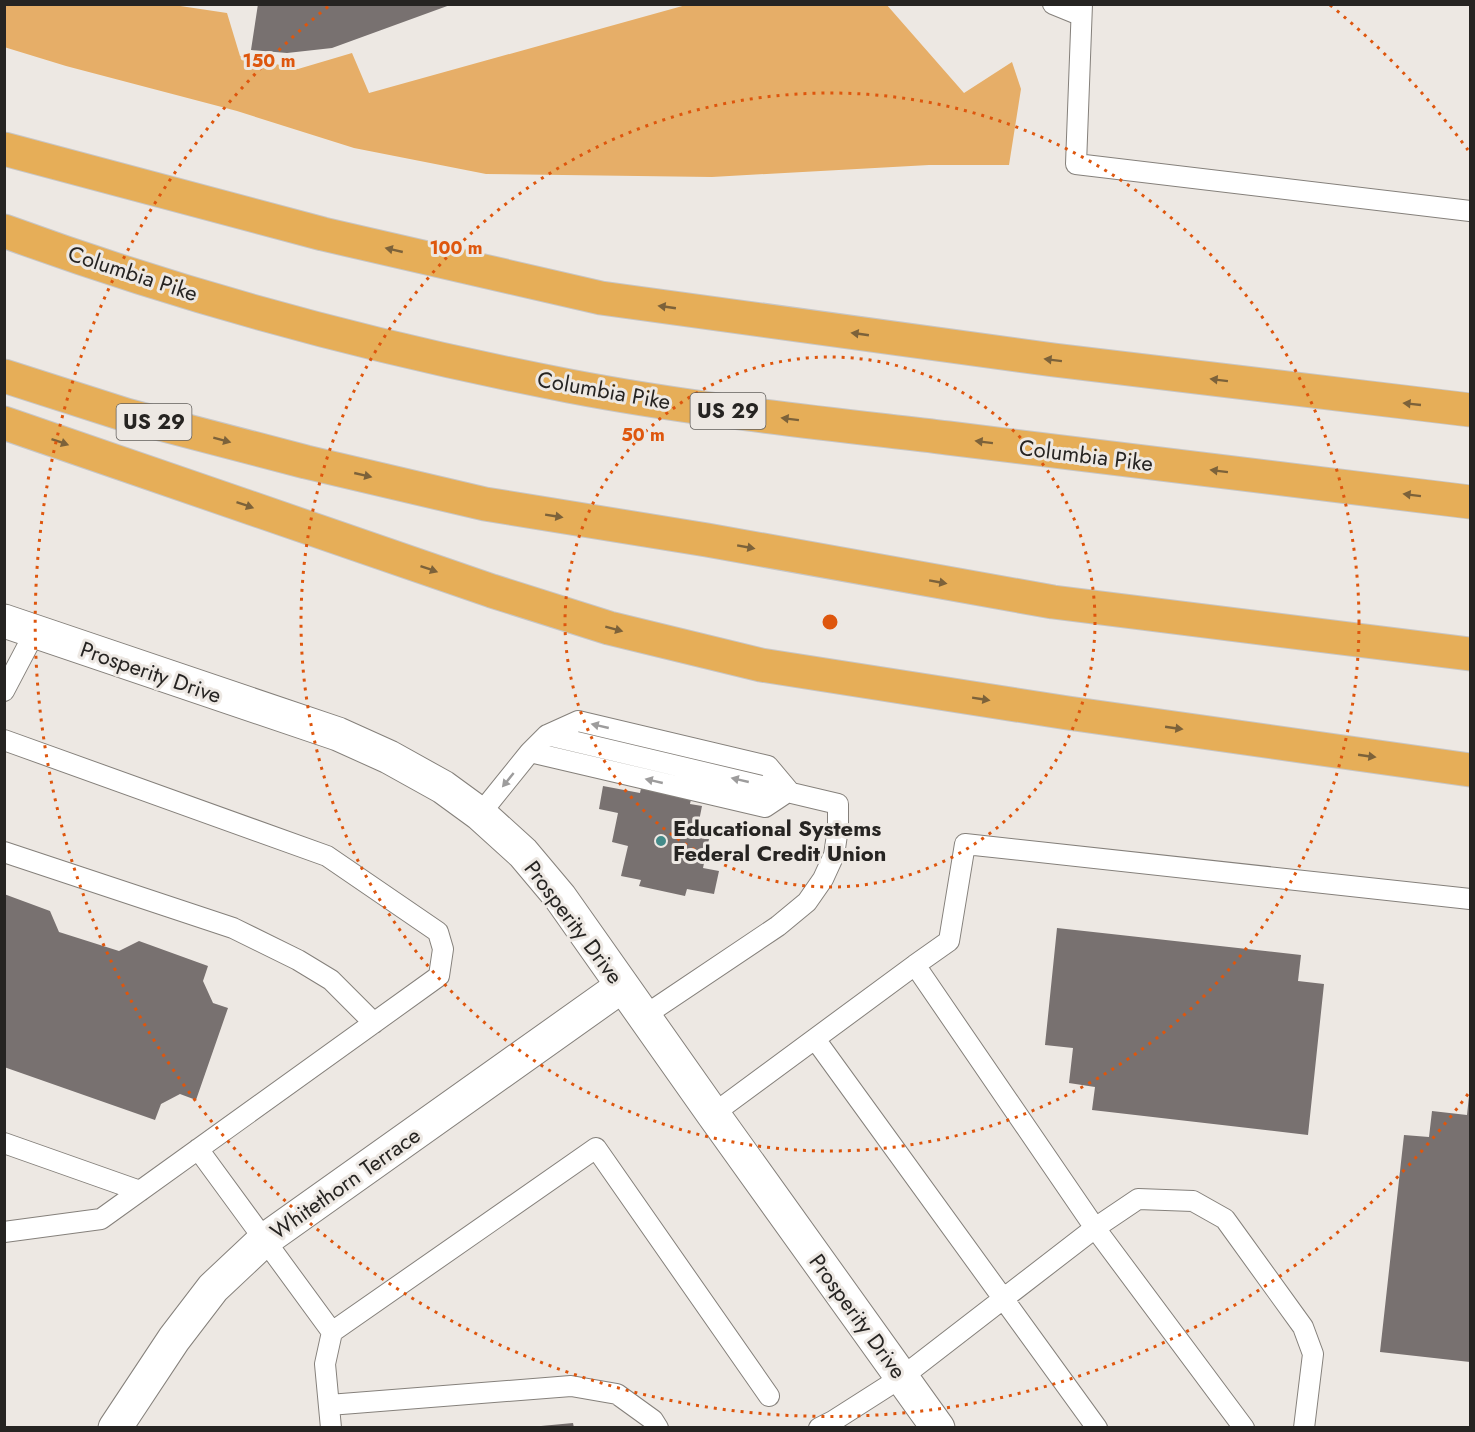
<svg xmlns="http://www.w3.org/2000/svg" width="1475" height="1432" font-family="Jost,sans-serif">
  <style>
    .green { fill: #e6ae68 }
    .building { fill: #787170 }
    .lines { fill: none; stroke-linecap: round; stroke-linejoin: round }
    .service-casing { stroke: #85807b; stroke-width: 22 }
    .minor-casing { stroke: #85807b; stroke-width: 35 }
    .tertiary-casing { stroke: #85807b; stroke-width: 35 }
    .trunk-casing { stroke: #c7c6c6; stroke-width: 35 }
    .service { stroke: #fff; stroke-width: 20 }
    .minor { stroke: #fff; stroke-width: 33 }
    .tertiary { stroke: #fff; stroke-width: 33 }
    .trunk { stroke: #e6ae58; stroke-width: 33 }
    .oneway { fill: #7c623a }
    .oneway2 { fill: #9d9c9c }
    .ring { fill: none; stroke: #de560d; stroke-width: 3; stroke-dasharray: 3 6 }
    .poi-dot { fill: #448b8a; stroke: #ede8e3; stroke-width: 2 }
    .labels { text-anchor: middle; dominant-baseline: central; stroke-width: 6; stroke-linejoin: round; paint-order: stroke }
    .shield { fill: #ede8e3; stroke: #625f5c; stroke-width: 1.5 }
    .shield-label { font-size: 21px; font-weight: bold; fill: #262422 }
    .street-label { font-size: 22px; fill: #262422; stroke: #ede8e3 }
    .poi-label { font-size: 22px; font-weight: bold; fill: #262422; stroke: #ede8e3; text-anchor: start }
    .centre { fill: #de560d; stroke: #ede8e3; stroke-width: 3 }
    .ring-label { font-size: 18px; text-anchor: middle; font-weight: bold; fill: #de560d; stroke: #ede8e3; stroke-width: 6; stroke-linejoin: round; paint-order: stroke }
  </style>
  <rect width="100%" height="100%" fill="#ede8e3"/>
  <!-- green -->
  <path class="green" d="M 886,4 L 964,93 L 1012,62 L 1021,89 L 1009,165 L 929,165 L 712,177 L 486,174 L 354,148 L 237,111 L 66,66 L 4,47 L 5,5 L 167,4 L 227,13 L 240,56 L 298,69 L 352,53 L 369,93 L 686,5 Z"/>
  <!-- building -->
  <path class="building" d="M 258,4 L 450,4 L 450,5 L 332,48 L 287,53 L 251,50 Z
    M 650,747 L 700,759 L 690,804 L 702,806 L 696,836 L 709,839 L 703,868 L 719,871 L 714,894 L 687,889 L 685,896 L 639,886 L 641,880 L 621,876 L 628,846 L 612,842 L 618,813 L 599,809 L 603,786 L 640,793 Z
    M 4,894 L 50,911 L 59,932 L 119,951 L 139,941 L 208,966 L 203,981 L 213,1003 L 228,1008 L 196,1100 L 180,1094 L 161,1104 L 155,1120 L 4,1067 Z
    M 1057,928 L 1301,955 L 1298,981 L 1324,984 L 1308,1135 L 1092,1110 L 1095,1087 L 1069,1083 L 1073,1048 L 1045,1045 Z
    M 1469,1096 L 1470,1096 L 1470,1362 L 1380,1352 L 1404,1135 L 1429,1137 L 1432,1111 L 1467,1115 Z
    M 573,1423 L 574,1428 L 541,1428 L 541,1426 Z"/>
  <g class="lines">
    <defs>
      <path id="service" d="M 1053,4 L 1080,15
        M 1082,4 L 1076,164 L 1470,211
        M 4,691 L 35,632
        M 4,740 L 327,856 L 438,932 L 443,949 L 439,976 L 101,1219 L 4,1232
        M 530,752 L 765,807 L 789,791 L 768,766 L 578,721 L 547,735
        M 480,814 L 530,752 L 547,735 L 838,804 L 838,828 L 834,855 L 823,879 L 807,902 L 778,926 L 644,1016
        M 4,852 L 233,928 L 298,960 L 331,980 L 374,1023
        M 915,965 L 949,941 L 965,844 L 1470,899
        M 815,1039 L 1097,1428
        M 713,1114 L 915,965 L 1095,1228 L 1244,1428
        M 4,1143 L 140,1191
        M 198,1149 L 332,1332 L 325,1364 L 331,1428
        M 332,1332 L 596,1148 L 769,1396
        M 329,1405 L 571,1386 L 617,1394 L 653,1420 L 658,1428
        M 819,1428 L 833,1421 L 902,1377 L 1095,1228 L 1138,1199 L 1193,1201 L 1225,1219 L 1303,1327 L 1313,1354 L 1304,1428"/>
      <path id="minor" d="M 115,1428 L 174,1339 L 213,1288 L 263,1241 L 622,986"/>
      <path id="tertiary" d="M 4,621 L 338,734 L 389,757 L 443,787 L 480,814 L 523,853 L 560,897 L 713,1114 L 938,1428"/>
      <path id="trunk" d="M 4,149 L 323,234 L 601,298 L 1054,360 L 1470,410
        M 4,231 C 187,298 378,349 569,386 C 694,410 822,423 948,438 C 1122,459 1296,480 1470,502
        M 4,376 L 126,415 L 306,462 L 485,504 L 707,540 L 1053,602 L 1470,654
        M 4,423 L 492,591 L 609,628 L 761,665 L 1068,713 L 1470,770"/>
    </defs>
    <!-- service casing -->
    <use href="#service" class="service-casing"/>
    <!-- minor casing -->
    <use href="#minor" class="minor-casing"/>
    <!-- tertiary casing -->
    <use href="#tertiary" class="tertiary-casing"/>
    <!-- trunk casing -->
    <use href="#trunk" class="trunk-casing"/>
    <!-- service -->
    <use href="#service" class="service"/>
    <!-- minor -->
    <use href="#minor" class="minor"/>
    <!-- tertiary -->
    <use href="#tertiary" class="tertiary"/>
    <!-- trunk -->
    <use href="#trunk" class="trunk"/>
  </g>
  <!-- one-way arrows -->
  <defs><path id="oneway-solid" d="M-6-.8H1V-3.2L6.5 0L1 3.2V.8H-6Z" transform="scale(1.5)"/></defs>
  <g class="oneway">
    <use href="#oneway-solid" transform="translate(394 250) rotate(-167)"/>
    <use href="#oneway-solid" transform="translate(667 307) rotate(-172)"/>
    <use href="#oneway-solid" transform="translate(860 334) rotate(-172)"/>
    <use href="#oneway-solid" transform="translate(1053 360) rotate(-173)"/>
    <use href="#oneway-solid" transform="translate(1219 380) rotate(-173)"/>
    <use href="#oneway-solid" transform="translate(1412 404) rotate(-174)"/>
    <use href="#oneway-solid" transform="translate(790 419) rotate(-173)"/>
    <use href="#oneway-solid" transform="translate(222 440) rotate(15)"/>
    <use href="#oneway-solid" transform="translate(60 442) rotate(19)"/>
    <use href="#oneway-solid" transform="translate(984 442) rotate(-173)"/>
    <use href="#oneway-solid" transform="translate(1219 471) rotate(-173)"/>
    <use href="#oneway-solid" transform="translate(363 475) rotate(13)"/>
    <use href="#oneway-solid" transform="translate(1412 495) rotate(-173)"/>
    <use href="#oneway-solid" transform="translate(245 505) rotate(19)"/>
    <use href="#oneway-solid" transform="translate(554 516) rotate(9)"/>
    <use href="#oneway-solid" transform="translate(746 547) rotate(10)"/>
    <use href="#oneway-solid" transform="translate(429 569) rotate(19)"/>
    <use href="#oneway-solid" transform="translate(938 582) rotate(10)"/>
    <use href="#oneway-solid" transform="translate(614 629) rotate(15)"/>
    <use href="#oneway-solid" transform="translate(981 699) rotate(9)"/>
    <use href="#oneway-solid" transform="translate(1174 728) rotate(8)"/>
    <use href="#oneway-solid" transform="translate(1367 756) rotate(8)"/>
  </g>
  <g class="oneway2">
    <use href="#oneway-solid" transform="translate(600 726) rotate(-167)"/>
    <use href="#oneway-solid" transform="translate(508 780) rotate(129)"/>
    <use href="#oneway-solid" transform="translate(740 780) rotate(-167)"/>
    <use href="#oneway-solid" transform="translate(654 781) rotate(-167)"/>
  </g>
  <!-- distance rings -->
  <g class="ring">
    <circle cx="830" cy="622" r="265"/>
    <circle cx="830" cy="622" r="529"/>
    <path d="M1468 1094A794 794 0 1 1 330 5M1330 5A794 794 0 0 1 1468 150"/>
  </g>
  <!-- markers -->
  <circle class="poi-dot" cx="661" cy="841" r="6"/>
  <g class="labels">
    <!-- shield labels -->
    <g class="shield">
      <rect x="690.5" y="393" width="75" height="36" rx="4.5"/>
      <rect x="116.5" y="404" width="75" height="36" rx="4.5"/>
    </g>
    <g class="shield-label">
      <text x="728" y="411">US 29</text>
      <text x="154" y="422">US 29</text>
    </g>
    <!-- street labels -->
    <g class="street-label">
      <text transform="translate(133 273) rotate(18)">Columbia Pike</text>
      <text transform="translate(604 390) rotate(10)">Columbia Pike</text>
      <text transform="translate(1086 455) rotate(7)">Columbia Pike</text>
      <text transform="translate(151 672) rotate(19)">Prosperity Drive</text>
      <text transform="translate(574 922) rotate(53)">Prosperity Drive</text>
      <text transform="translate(345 1183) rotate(-35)">Whitethorn Terrace</text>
      <text transform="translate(858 1316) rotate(54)">Prosperity Drive</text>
    </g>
    <!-- poi labels -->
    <g class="poi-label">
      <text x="673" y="828">Educational Systems<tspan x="673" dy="25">Federal Credit Union</tspan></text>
    </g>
  </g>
  <circle cx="830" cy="622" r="9" class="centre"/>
  <g class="ring-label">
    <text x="269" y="67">150 m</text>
    <text x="456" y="254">100 m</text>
    <text x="643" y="441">50 m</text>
  </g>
  <!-- border -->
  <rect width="1475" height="1432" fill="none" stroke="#262422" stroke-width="12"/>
</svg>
